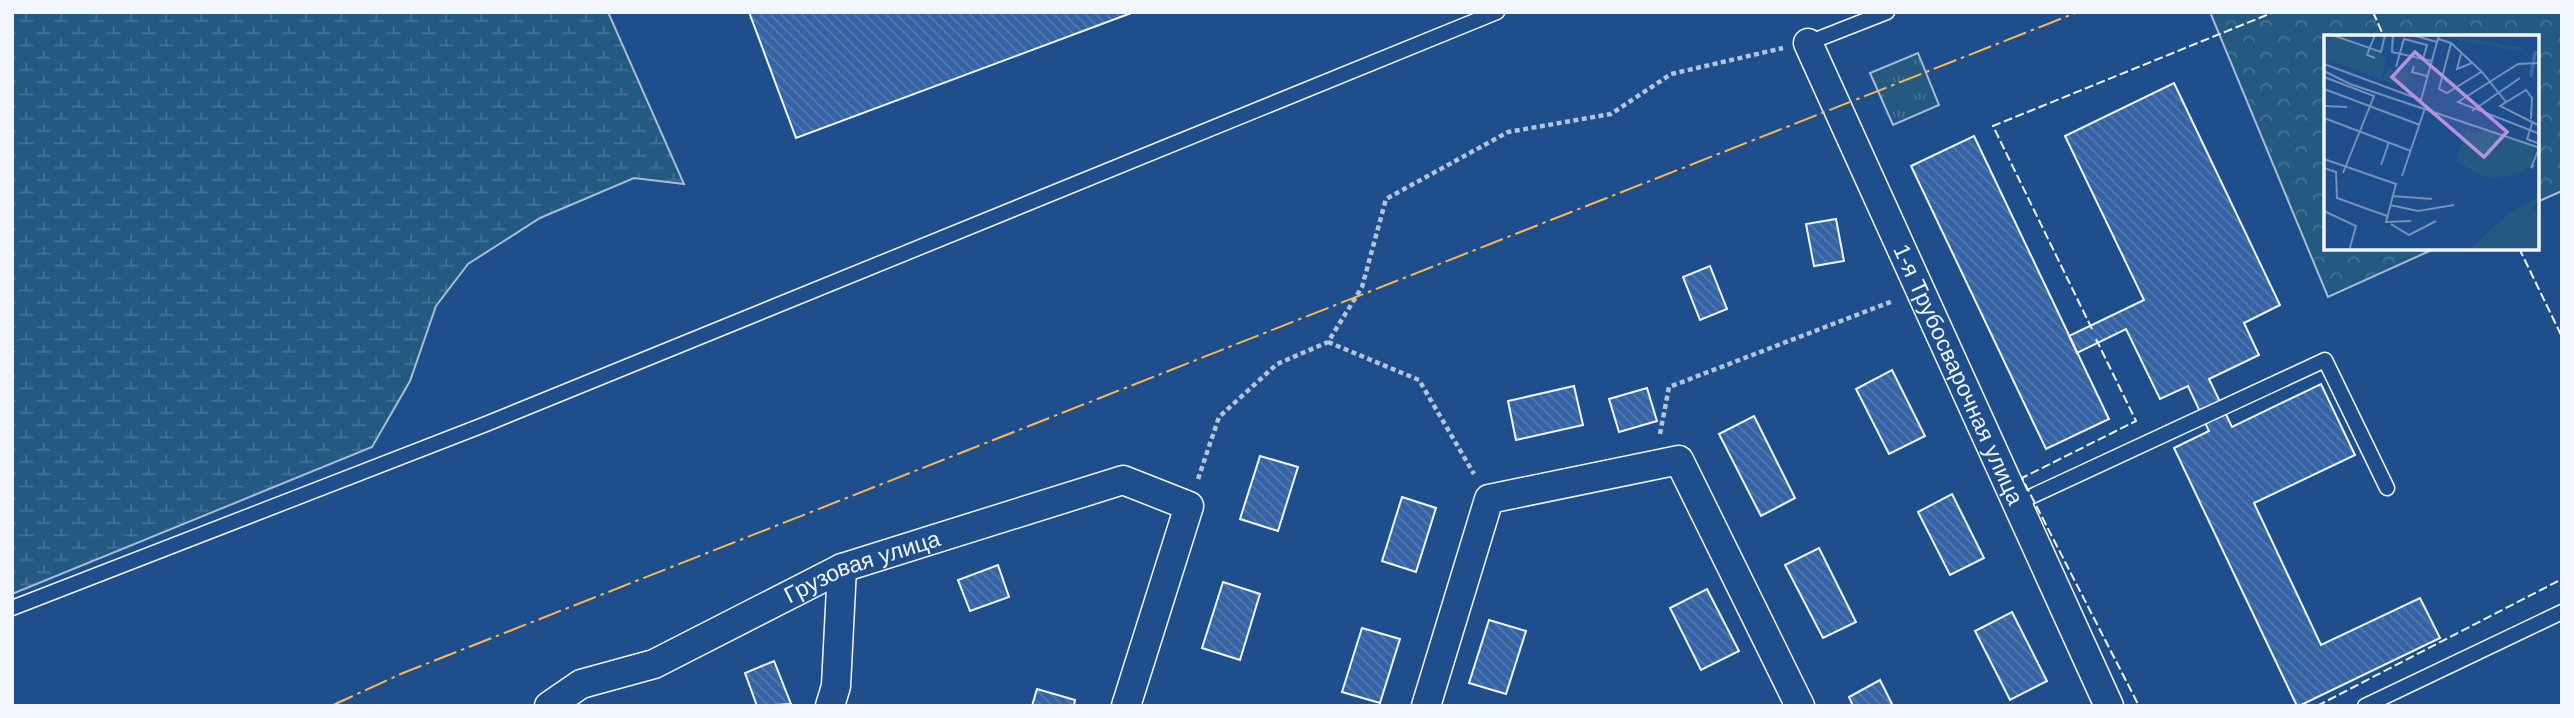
<svg xmlns="http://www.w3.org/2000/svg" width="2574" height="718" font-family="Arial,sans-serif">
  <style>
    .forest { fill: url(#forest-crowns); stroke: #a8bbd7; stroke-width: 2 }
    .wetland { fill: url(#wetland-marsh); stroke: #a8bbd7; stroke-width: 2 }
    .park { fill: url(#park-tufts); stroke: #a8bbd7; stroke-width: 2 }
    .building { fill: url(#building-back-hatch); stroke: #f2f6ff; stroke-width: 2 }
    .lines { fill: none; stroke-linecap: round; stroke-linejoin: round }
    .lane-casing { stroke: #f2f6ff; stroke-width: 17 }
    .street-casing { stroke: #f2f6ff; stroke-width: 31 }
    .path { stroke: #b3c4dc; stroke-width: 4.5; stroke-dasharray: 5 3.5; stroke-linecap: butt }
    .lane { stroke: #1f4e8c; stroke-width: 14 }
    .street { stroke: #1f4e8c; stroke-width: 28 }
    .fence { stroke: #f2f6ff; stroke-width: 2; stroke-dasharray: 9 3.5; stroke-linecap: butt }
    .power { stroke: #ffb74d; stroke-width: 2; stroke-dasharray: 24 5 3.5 5; stroke-linecap: butt }
    .labels { text-anchor: middle; dominant-baseline: central; stroke-width: 5; stroke-linejoin: round; paint-order: stroke }
    .street-label { font-size: 23px; fill: #f2f6ff; stroke: #1f4e8c }
    .inset-river { fill: none; stroke: #3b69a3; stroke-width: 3.5 }
    .inset-road { fill: none; stroke: #7391ba; stroke-width: 2 }
    .view { fill: #b691df; fill-opacity: 0.15; stroke: #b691df; stroke-width: 3.5 }
    .inset-edge { fill: none; stroke: #f2f6ff; stroke-width: 3.5 }
  </style>
  <defs>
    <pattern id="forest-crowns" width="20" height="18" patternUnits="userSpaceOnUse" patternTransform="scale(1.75)"><rect width="20" height="18" fill="#245a82"/><path d="M2 6a3 3 0 1 1 6 0M12 15a3 3 0 1 1 6 0" fill="none" stroke="#447295"/></pattern>
    <pattern id="wetland-marsh" width="20" height="14" patternUnits="userSpaceOnUse" patternTransform="scale(1.75)"><rect width="20" height="14" fill="#245a82"/><path d="M1 5h8M5 5V1M11 12h8M15 12V8" fill="none" stroke="#447295"/></pattern>
    <pattern id="park-tufts" width="24" height="20" patternUnits="userSpaceOnUse" patternTransform="scale(1.75)"><rect width="24" height="20" fill="#245a82"/><path d="M3 7l-1-3M5 7V3M7 7l1-3M15 17l-1-3M17 17v-4M19 17l1-3" fill="none" stroke="#447295"/></pattern>
    <pattern id="building-back-hatch" width="6" height="6" patternUnits="userSpaceOnUse" patternTransform="scale(1.75)"><rect width="6" height="6" fill="#3563a3"/><path d="M-1 5l2 2M0 0l6 6M5-1l2 2" fill="none" stroke="#537ab1"/></pattern>
  </defs>
  <rect width="100%" height="100%" fill="#1f4e8c"/>
  <!-- forest -->
  <path class="forest" d="M 2210,12 L 2562,12 L 2562,191 L 2537,202 L 2537,37 L 2326,37 L 2326,248 L 2434,249 L 2328,297 Z"/>
  <!-- wetland -->
  <path class="wetland" d="M 12,12 L 608,12 L 684,184 L 634,178 L 540,218 L 468,264 L 436,306 L 410,381 L 372,447 L 12,594 Z"/>
  <!-- park -->
  <path class="park" d="M 1918,53 L 1939,105 L 1893,125 L 1870,73 Z"/>
  <!-- building -->
  <path class="building" d="M 749,12 L 1134,12 L 796,138 Z
    M 2174,83 L 2280,305 L 2244,323 L 2259,355 L 2209,379 L 2232,427 L 2321,384 L 2355,455 L 2254,503 L 2321,645 L 2420,598 L 2440,638 L 2299,706 L 2297,706 L 2174,448 L 2209,431 L 2188,386 L 2160,399 L 2126,329 L 2077,353 L 2069,336 L 2144,300 L 2065,136 Z
    M 1974,136 L 2109,419 L 2046,449 L 1911,166 Z
    M 1836,219 L 1844,261 L 1814,266 L 1806,224 Z
    M 1710,266 L 1727,309 L 1700,320 L 1683,277 Z
    M 1892,370 L 1925,436 L 1889,454 L 1856,389 Z
    M 1574,386 L 1583,425 L 1516,440 L 1508,401 Z
    M 1647,388 L 1657,421 L 1619,432 L 1609,399 Z
    M 1754,416 L 1795,498 L 1761,516 L 1719,434 Z
    M 1260,456 L 1298,467 L 1278,531 L 1240,519 Z
    M 1952,494 L 1984,558 L 1950,575 L 1918,512 Z
    M 1402,497 L 1436,508 L 1416,572 L 1382,561 Z
    M 1819,548 L 1856,622 L 1823,638 L 1785,565 Z
    M 998,565 L 1009,597 L 970,611 L 958,580 Z
    M 1223,582 L 1260,594 L 1240,660 L 1202,648 Z
    M 1707,589 L 1739,651 L 1701,670 L 1670,608 Z
    M 2012,612 L 2047,681 L 2010,700 L 1975,631 Z
    M 1489,620 L 1526,631 L 1506,694 L 1469,683 Z
    M 1362,628 L 1400,639 L 1380,703 L 1342,692 Z
    M 774,661 L 791,704 L 757,706 L 745,673 Z
    M 1880,680 L 1893,706 L 1853,706 L 1849,697 Z
    M 1037,689 L 1075,700 L 1074,706 L 1032,706 Z"/>
  <g class="lines">
    <defs>
      <path id="lane" d="M 1808,43 L 1887,12
        M 2017,503 L 2325,360 L 2387,488
        M 12,608 L 486,424 L 1497,12
        M 2365,706 L 2562,612"/>
      <g id="street">
        <path id="s1" d="M 1808,43 L 2109,706"/>
        <path id="s2" d="M 549,706 L 581,684 L 654,664 L 842,568 L 1123,480 L 1189,506 L 1126,706"/>
        <path d="M 830,706 L 836,686 L 842,568"/>
        <path d="M 1426,706 L 1489,499 L 1679,460 L 1800,706"/>
      </g>
    </defs>
    <!-- lane casing -->
    <use href="#lane" class="lane-casing"/>
    <!-- street casing -->
    <use href="#street" class="street-casing"/>
    <!-- path -->
    <path class="path" d="M 1328,342 L 1419,380 L 1474,474
      M 1660,434 L 1669,387 L 1893,301
      M 1198,479 L 1219,417 L 1277,364 L 1328,342 L 1362,287 L 1386,199 L 1508,132 L 1611,114 L 1671,74 L 1783,48"/>
    <!-- lane -->
    <use href="#lane" class="lane"/>
    <!-- street -->
    <use href="#street" class="street"/>
    <!-- fence -->
    <path class="fence" d="M 2373,12 L 2384,37
      M 2519,248 L 2562,337
      M 2092,329 L 1993,126 L 2274,12
      M 2096,339 L 2136,421 L 2022,478 L 2139,706
      M 2317,706 L 2562,579"/>
    <!-- power -->
    <path class="power" d="M 331,706 L 403,673 L 2078,12"/>
  </g>
  <g class="labels">
    <!-- street labels -->
    <g class="street-label">
      <text stroke="none"><textPath href="#s1" startOffset="364">1-я Трубосварочная улица</textPath></text>
      <text stroke="none"><textPath href="#s2" startOffset="345">Грузовая улица</textPath></text>
    </g>
  </g>
  <!-- overview -->
  <g transform="translate(2324 35)">
    <rect width="215" height="215" fill="#1f4e8c"/>
    <path d="M 6,1 L 58,19 L 62,24 L 57,44 L 0,24 ZM 127,4 L 147,4 L 198,13 L 197,16 ZM 65,33 L 86,39 L 82,53 L 58,45 Z" fill="#245a82"/>
    <path d="M 142,94 L 152,98 L 161,95 L 211,112 L 208,131 L 193,140 L 165,143 L 149,136 L 132,126 ZM 215,162 L 207,176 L 215,174 L 215,215 L 145,215 L 185,178 Z" fill="#245a82"/>
    <path class="inset-river" d="M 207,42 L 211,18 L 216,17"/>
    <path class="inset-road" d="M 8,0 L 57,17 L 61,0M 51,0 L 43,20 L 51,23M 69,0 L 68,17 L 108,26M 88,0 L 113,7M 114,4 L 127,8 L 158,37 L 182,67M 127,8 L 115,54 L 123,58 L 157,37M 137,19 L 133,34 L 148,28M 216,28 L 194,29 L 134,67 L 216,99M 0,29 L 97,65 L 115,0M 90,31 L 88,37 L 103,41M 72,32 L 80,4 L 103,10 L 99,24M 0,36 L 26,49 L 216,113M 0,42 L 50,61 L 19,138M 0,54 L 96,90M 0,71 L 23,72M 148,76 L 196,43M 0,83 L 87,116M 207,84 L 208,63 L 202,55 L 176,71 L 216,91M 209,86 L 203,104 L 216,109M 0,124 L 72,149 L 62,187 L 87,186M 57,130 L 65,107M 210,130 L 207,133 L 215,113M 0,133 L 12,137 L 13,163 L 63,181M 78,141 L 101,73M 68,161 L 108,164M 66,170 L 94,176 L 130,170M 0,176 L 32,191 L 25,216M 67,189 L 85,200 L 112,186"/>
    <path class="view" d="M 91,17 L 183,97 L 160,122 L 68,42 Z"/>
    <rect width="215" height="215" class="inset-edge"/>
  </g>
  <!-- border -->
  <rect width="2574" height="718" fill="none" stroke="#f2f6ff" stroke-width="28"/>
</svg>
